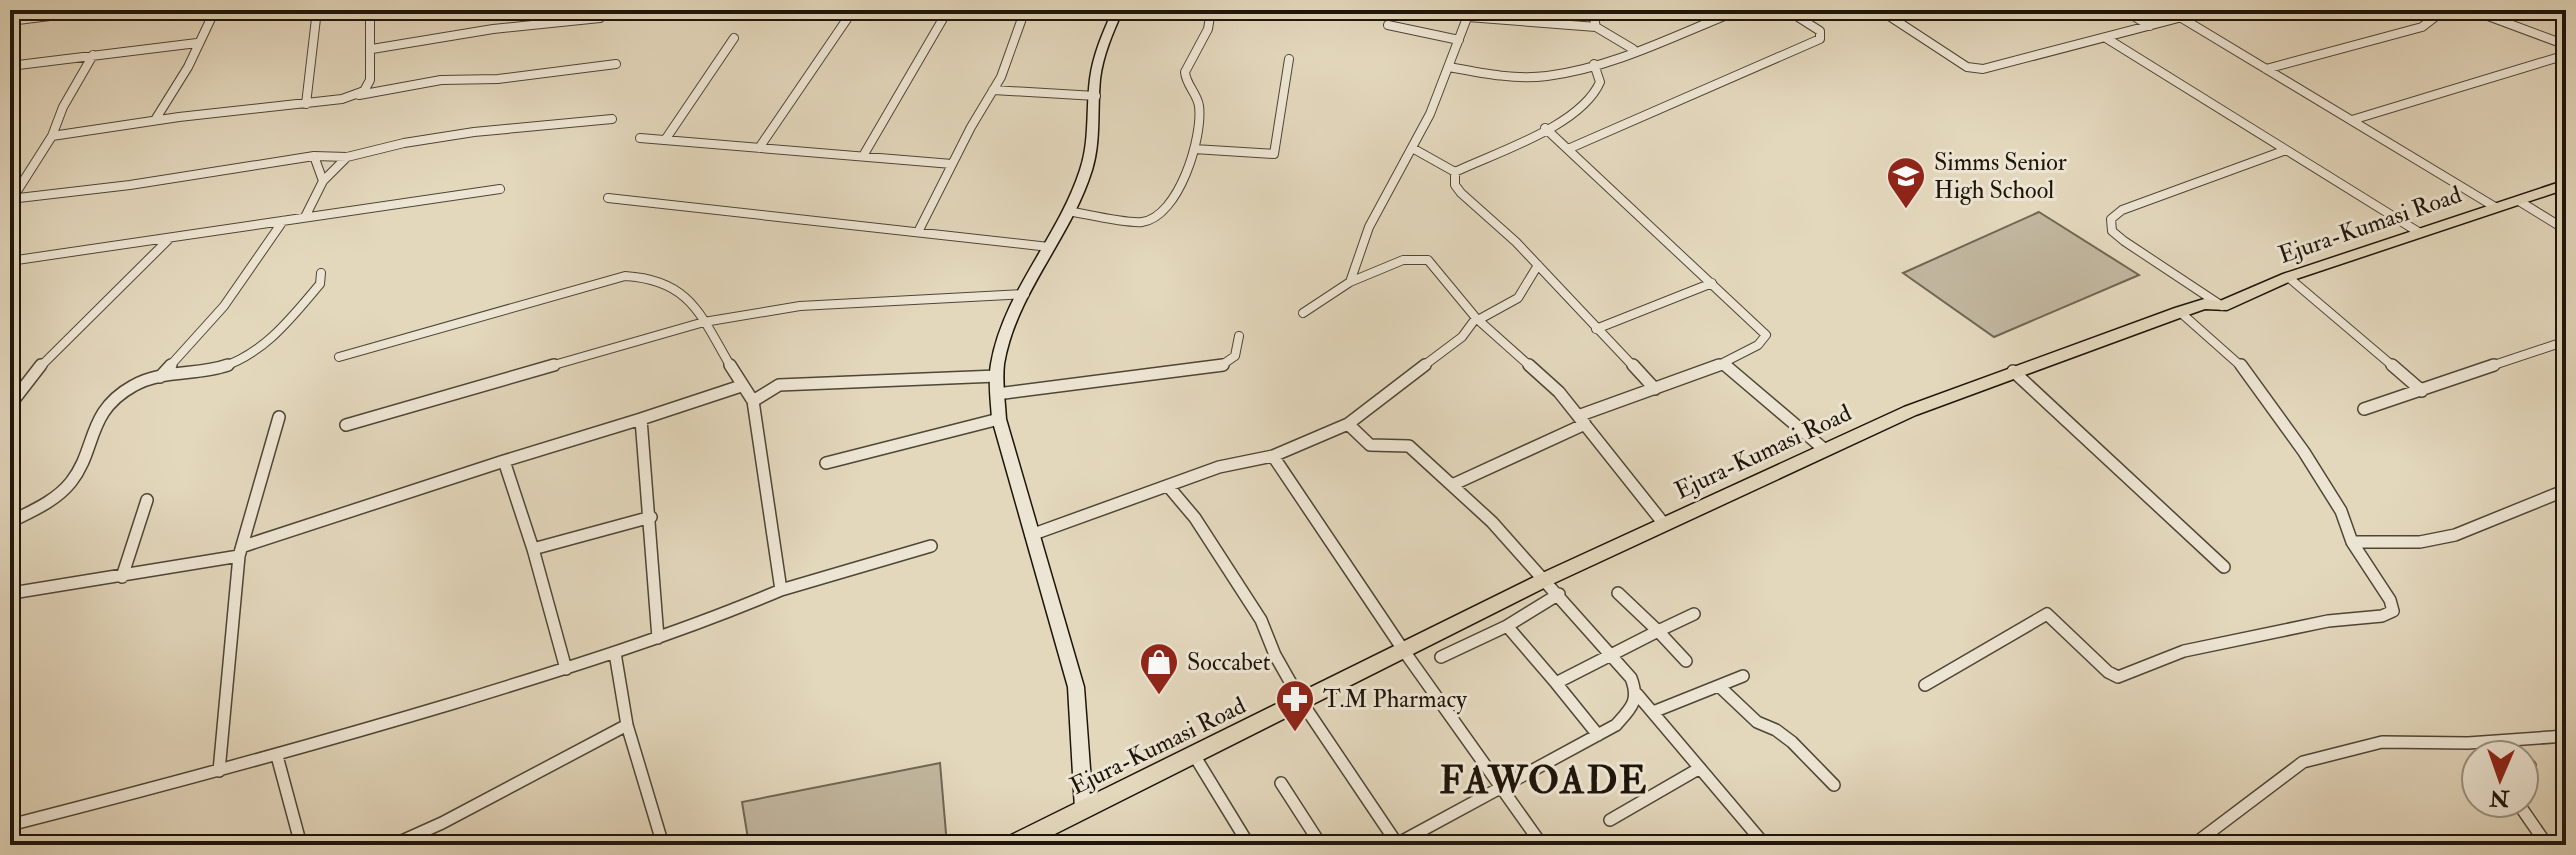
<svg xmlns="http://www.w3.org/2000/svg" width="2576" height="855" font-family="'IM FELL Double Pica',serif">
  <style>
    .green { fill: #c1b69e; stroke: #6f6654; stroke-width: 2 }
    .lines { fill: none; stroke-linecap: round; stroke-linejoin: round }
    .street-far1-casing { stroke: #4e4636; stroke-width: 10 }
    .street-casing { stroke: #4e4636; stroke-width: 14 }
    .secondary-casing { stroke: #1d150a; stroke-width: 3 }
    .primary-casing { stroke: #1d150a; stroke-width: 3 }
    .street-far1 { stroke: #ede5d3; stroke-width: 8 }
    .street { stroke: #ede5d3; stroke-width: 11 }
    .secondary { fill: #ede5d3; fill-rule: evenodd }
    .primary { fill: #e3d7bc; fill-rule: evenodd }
    .labels { text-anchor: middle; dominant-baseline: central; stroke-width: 6; stroke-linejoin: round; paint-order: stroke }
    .poi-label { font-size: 24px; fill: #1d150a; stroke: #ede5d3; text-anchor: start }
    .street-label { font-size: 24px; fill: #1d150a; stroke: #ede5d3 }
    .near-district-label { font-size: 38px; font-weight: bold; letter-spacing: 2px; fill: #1d150a; stroke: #ede5d3 }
  </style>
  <rect width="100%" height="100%" fill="#e3d7bc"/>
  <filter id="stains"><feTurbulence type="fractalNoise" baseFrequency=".0025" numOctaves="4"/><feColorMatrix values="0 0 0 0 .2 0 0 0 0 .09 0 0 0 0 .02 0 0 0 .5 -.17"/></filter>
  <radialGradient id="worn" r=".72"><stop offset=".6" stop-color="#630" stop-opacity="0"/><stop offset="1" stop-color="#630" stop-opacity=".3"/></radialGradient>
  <!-- green -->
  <path class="green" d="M 2039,212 L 2139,275 L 1994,337 L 1903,273 Z
    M 940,763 L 947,845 L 749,845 L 742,802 Z"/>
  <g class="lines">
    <defs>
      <path id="street-far1" d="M 1247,10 L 1301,12
        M 1592,10 L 1596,27 L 1633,49
        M 1880,10 L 1967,67 L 1983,69 L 2209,10
        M 2124,10 L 2150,26
        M 2472,10 L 2566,45
        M 1468,17 L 1596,27
        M 2180,17 L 2495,207
        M 10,21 L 97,10
        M 1388,25 L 1459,40
        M 2106,38 L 2420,233
        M 372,49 L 493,29 L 600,18
        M 10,66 L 197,43
        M 1449,67 C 1481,73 1514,80 1547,76 C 1613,68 1678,34 1739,10
        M 2266,69 L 2422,27 L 2444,10
        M 993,90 L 1096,96
        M 359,95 L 441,80 L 498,79 L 616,64
        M 306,104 L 317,10
        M 155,120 L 188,67 L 215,10
        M 2352,120 L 2566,55
        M 1545,128 L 1766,335 L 1758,345 L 1715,367
        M 52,136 L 179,117 L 342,99 L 364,91 L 370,80 L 370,10
        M 640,138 L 952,164
        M 665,140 L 734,38
        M 759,148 L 847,19
        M 1194,149 L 1274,154 L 1289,59
        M 1414,149 L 1455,172 C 1497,152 1581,126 1600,82 L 1594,64
        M 1568,149 L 1820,39 L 1820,31 L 1787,10
        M 314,156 L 323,181
        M 863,156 L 948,10
        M 1455,172 L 1455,185 L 1461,193 L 1516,242 L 1634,367
        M 608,198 L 1049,247
        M 10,199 L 130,185 L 314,156 L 347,157 L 404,143 L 474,132 L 612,119
        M 12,199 L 52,136 L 63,107 L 93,55
        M 2519,201 L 2566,230
        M 1068,211 C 1086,214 1127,224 1142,222 C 1179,217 1203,137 1199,106 C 1197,93 1186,85 1185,72 L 1208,29 L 1211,10
        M 305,217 L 323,181 L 347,157
        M 918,232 L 971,127 L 1001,77 L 1025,10
        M 10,261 L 500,189
        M 2288,277 L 2394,367
        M 1350,282 L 1369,227 L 1430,114 L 1470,10
        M 2222,306 L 2124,241 L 2112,231 L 2111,219 L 2122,210 L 2286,150
        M 2180,312 L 2242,367
        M 1303,313 L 1350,282 L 1403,260 L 1428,260 L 1476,318 L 1531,367
        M 1478,320 L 1518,298 L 1538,265
        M 1596,329 L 1712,283
        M 339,357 L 625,276 C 691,280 701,316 731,367
        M 1724,364 L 1728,367
        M 40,367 L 169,239
        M 169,367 L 224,306 L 283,221
        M 222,367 C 265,353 292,317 320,284 L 321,273
        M 547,367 L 704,322 L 800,306 L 1025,294
        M 1219,367 L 1235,356 L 1239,336
        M 1422,367 L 1462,337 L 1476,318
        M 2488,367 L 2566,341"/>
      <path id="street" d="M 1529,365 L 1559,392 L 1664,524
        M 1633,365 L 1655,389
        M 1725,365 L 1825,450
        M 2392,365 L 2422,391
        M 2013,371 L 2224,567
        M 160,377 L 171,365
        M 997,394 L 1223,365
        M 753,401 L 779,385 L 997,376
        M 10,405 L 41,365
        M 2364,409 L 2494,365
        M 1578,416 L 1719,365
        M 1348,424 L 1370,445 L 1409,446 L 1492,522 L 1631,678 C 1640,701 1631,708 1616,725 L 1395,845
        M 346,425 L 554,365
        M 1273,456 L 1404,651 L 1542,845
        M 504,461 L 641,419
        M 826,463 L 999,419
        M 1452,485 L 1585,424
        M 1168,486 L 1195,518 L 1261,620 L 1275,655 L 1301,701 L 1398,845
        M 10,522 C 32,511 56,501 71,482 C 97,449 86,412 133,386 C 162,369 197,376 228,365
        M 1031,535 L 1219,467 L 1273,456 L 1348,424 L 1425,365
        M 2352,542 L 2420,542 L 2455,535 L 2566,490
        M 244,546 L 504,461 L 533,549 L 566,669
        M 533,549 L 651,517
        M 122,577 L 147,500
        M 781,590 L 931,546
        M 12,593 L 239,556
        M 1559,594 L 1507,626 L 1556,683 L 1658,631 L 1618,593
        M 658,638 L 641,419 L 741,386
        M 615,653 L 627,725 L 663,845
        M 1441,657 L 1507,626
        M 1686,661 L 1658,631 L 1694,614
        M 1556,683 L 1598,735
        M 1925,685 L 2047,614 L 2108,672 L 2118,677 L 2184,651 L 2328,621 L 2382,616 L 2393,611 L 2390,600 L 2352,542 L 2341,511 L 2304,452 L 2241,365
        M 1720,687 L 1757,722 L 1776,730 L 1792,742 L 1834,785
        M 1637,694 L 1765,845
        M 1653,712 L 1743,676
        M 1194,755 L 1249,845
        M 277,756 L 301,845
        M 2524,769 L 2530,766
        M 219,771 L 239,556 L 279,417
        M 1281,783 L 1321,845
        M 2518,803 L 2547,845
        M 1610,820 L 1700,768
        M 10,825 C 159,787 307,747 454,703 C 565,669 675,635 781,590 L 753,401 L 730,365
        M 393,845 L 442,823 L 627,725
        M 2193,845 L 2303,762 L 2382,742 L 2468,743 L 2566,736"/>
      <path id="secondary" d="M 1113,10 L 1123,10 C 1113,32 1103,55 1100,79 C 1097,110 1101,141 1092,170 C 1071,238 1016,293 1004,364 C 1002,382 1005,401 1006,419 L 1084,687 L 1093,809 L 1090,815 L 1084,817 L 1078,815 L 1075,809 L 1068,687 L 992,419 C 991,401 988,382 991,364 C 1003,293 1058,238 1080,170 C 1090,141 1086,110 1090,79 C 1093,55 1103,32 1113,10 Z"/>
      <path id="primary" d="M 2566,180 L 2566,189 L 2293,280 L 2227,310 L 2205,309 L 2185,316 L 1916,415 L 1552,584 L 1033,845 L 1002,845 L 1005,838 L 1540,574 L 1904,407 L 2175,308 L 2204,299 L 2220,301 L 2283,274 Z"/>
    </defs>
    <!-- street-far1 casing -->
    <use href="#street-far1" class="street-far1-casing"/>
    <!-- street casing -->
    <use href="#street" class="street-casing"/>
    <!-- secondary casing -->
    <use href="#secondary" class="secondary-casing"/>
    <!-- primary casing -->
    <use href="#primary" class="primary-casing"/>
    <!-- street-far1 -->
    <use href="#street-far1" class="street-far1"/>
    <!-- street -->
    <use href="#street" class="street"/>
    <!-- secondary -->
    <use href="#secondary" class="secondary"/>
    <!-- primary -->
    <use href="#primary" class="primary"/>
  </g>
  <!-- icons -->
  <defs>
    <symbol id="school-pin" viewBox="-11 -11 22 30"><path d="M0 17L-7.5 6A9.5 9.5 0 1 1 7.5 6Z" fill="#8f2418" stroke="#ede5d3"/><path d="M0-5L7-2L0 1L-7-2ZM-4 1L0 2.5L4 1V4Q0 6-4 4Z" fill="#fff"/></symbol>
    <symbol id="shop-pin" viewBox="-11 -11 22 30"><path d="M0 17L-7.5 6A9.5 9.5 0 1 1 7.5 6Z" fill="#8f2418" stroke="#ede5d3"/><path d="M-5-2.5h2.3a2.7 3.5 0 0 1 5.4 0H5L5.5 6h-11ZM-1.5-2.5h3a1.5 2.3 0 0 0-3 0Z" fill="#fff"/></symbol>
    <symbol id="pharmacy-pin" viewBox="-11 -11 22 30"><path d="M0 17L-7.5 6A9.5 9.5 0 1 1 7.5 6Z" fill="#8f2418" stroke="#ede5d3"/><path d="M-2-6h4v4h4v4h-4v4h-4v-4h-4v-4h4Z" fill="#fff"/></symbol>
  </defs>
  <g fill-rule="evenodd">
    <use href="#school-pin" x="1884" y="154" width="44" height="60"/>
    <use href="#shop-pin" x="1137" y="640" width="44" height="60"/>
    <use href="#pharmacy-pin" x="1273" y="677" width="44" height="60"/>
  </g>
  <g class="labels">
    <!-- poi labels -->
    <g class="poi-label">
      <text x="1934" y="162">Simms Senior<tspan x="1934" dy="28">High School</tspan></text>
      <text x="1187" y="662">Soccabet</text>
      <text x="1323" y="699">T.M Pharmacy</text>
    </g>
    <!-- street labels -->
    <g class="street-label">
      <text transform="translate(2370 225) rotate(-19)">Ejura-Kumasi Road</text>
      <text transform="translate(1763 452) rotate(-25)">Ejura-Kumasi Road</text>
      <text transform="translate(1158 746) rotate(-26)">Ejura-Kumasi Road</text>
    </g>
    <!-- near-district labels -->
    <g class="near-district-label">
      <text x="1544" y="781">FAWOADE</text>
    </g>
  </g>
  <!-- margin -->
  <rect width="2576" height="855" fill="none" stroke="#e3d7bc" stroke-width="40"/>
  <rect x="12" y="12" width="2552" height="831" fill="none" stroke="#1d150a" stroke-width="4"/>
  <rect x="20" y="20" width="2536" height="815" fill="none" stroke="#1d150a" stroke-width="2"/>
  <!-- north arrow -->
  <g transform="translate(2500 779) rotate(182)"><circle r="38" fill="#ede5d3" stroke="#9a9283" stroke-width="2"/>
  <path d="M0-6L14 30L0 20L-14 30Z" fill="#8f2418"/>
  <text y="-12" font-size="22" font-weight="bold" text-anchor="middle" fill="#1d150a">N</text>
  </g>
  <rect width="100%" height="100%" filter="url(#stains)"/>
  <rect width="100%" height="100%" fill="url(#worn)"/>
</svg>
